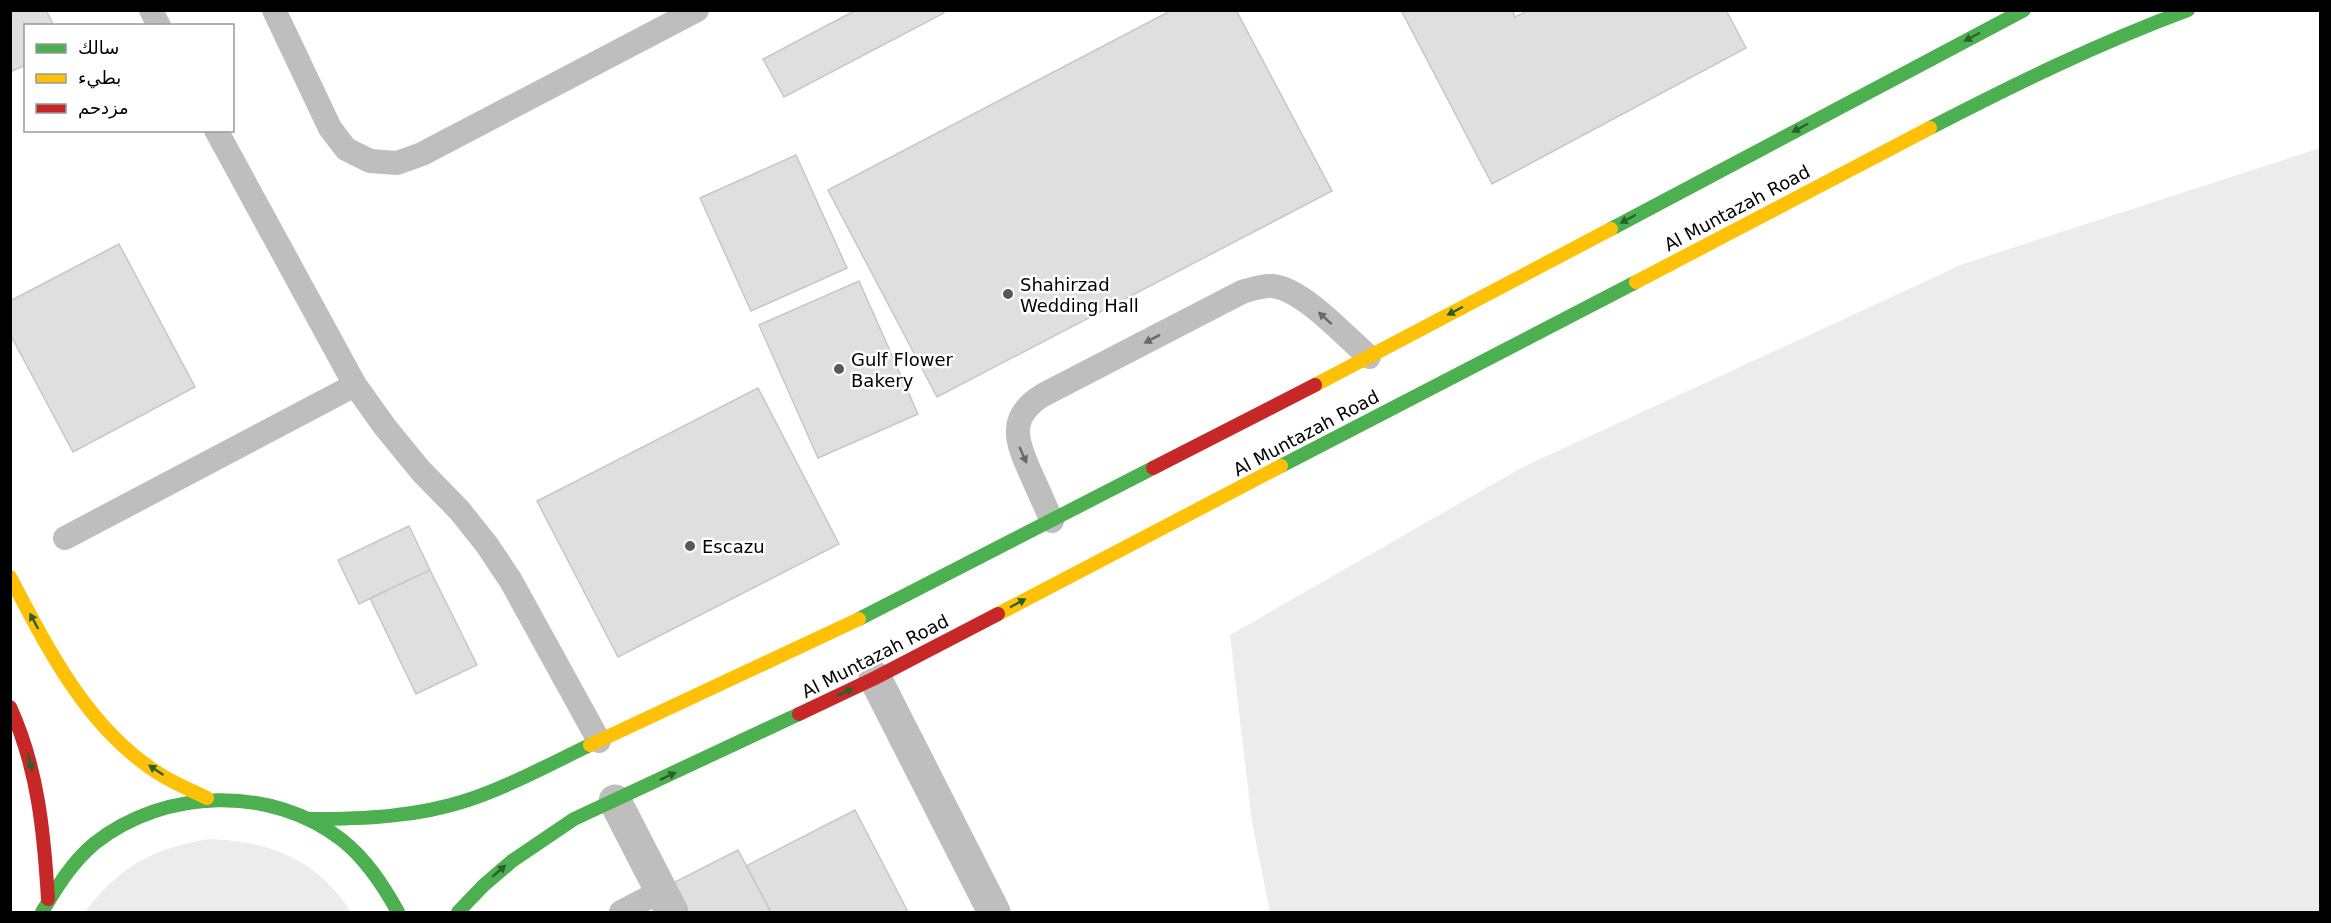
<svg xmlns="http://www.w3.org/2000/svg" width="2331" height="923" font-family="'DejaVu Sans','Noto Sans Arabic',sans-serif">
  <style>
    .green { fill: #ececec }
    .building { fill: #dfdfdf; stroke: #c7c7c7; stroke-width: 1.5 }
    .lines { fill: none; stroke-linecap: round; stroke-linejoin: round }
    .lane { stroke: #bebebe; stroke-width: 24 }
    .street { stroke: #bebebe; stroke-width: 33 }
    .fast { stroke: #4caf50; stroke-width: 14 }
    .slow { stroke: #ffc107; stroke-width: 14 }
    .jam { stroke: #c62828; stroke-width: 14 }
    .oneway { fill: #2a602c }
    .oneway2 { fill: #686868 }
    .poi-dot { fill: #595959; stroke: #fff; stroke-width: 2 }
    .labels { text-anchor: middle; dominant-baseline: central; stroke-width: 5; stroke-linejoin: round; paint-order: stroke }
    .street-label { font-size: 18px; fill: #000; stroke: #fff }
    .poi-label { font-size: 18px; fill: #000; stroke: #fff; text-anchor: start }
  </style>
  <rect width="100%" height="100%" fill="#fff"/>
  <!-- green -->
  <path class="green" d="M 2320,148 L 2320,912 L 1270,912 L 1252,822 L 1230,635 L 1521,468 L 1963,264 Z
    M 209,839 C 269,841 317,859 351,912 L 85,912 C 119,867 153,848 209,839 Z"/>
  <!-- building -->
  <path class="building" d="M 10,10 L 46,10 L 54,26 L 26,26 L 26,65 L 10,72 Z
    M 856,10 L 943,10 L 944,13 L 784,97 L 763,59 Z
    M 1172,10 L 1236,10 L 1332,191 L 937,397 L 828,190 Z
    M 1401,10 L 1512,10 L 1515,17 L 1529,10 L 1726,10 L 1746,48 L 1492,184 Z
    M 796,155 L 847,268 L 751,311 L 700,198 Z
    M 119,244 L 195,387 L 73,452 L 10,334 L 10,301 Z
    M 859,281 L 918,414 L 818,458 L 759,325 Z
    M 758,388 L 839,544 L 618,657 L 537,501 Z
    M 409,526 L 430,570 L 359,604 L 338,560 Z
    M 430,570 L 477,665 L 416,694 L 370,598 Z
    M 855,810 L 908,912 L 771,912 L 746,866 Z
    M 738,850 L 771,912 L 686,912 L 671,884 Z"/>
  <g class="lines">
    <!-- lane -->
    <path class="lane" d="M 151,10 L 159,26
      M 274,10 L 330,128 L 346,149 L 370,161 L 397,163 L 422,154 L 697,10
      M 216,130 L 355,385 L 385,427 L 421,471 L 460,511 L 487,545 L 511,581 L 599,741
      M 1052,521 C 1045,505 1038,490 1031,474 C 1016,441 1007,417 1043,395 L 1242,292 C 1252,289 1262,285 1273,286 C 1304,290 1345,336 1369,357
      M 65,538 L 355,385
      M 621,912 L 661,891"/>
    <!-- street -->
    <path class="street" d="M 875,678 L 994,912
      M 615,801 L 672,912"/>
    <!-- fast -->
    <path class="fast" d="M 1930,128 C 2015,84 2099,43 2188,10
      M 1611,229 L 2024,10
      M 1281,466 L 1636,282
      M 859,619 L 1153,468
      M 309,819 C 363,819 417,817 468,800 C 510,786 550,764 590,745
      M 42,912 C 57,887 72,862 95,843 C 165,788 271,785 342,840 C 366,859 383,885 398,912
      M 458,912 L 484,885 L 512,861 L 574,819 L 799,714"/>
    <!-- slow -->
    <path class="slow" d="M 1636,282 L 1930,128
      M 1315,385 L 1611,229
      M 10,577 C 48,649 87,728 158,773 C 173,783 191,790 207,798
      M 998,614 L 1281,466
      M 590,745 L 859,619"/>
    <!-- jam -->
    <path class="jam" d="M 1153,468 L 1315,385
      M 10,707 C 38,768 44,833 48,899
      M 799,714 L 875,678 L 998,614"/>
  </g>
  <!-- one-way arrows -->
  <defs><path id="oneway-solid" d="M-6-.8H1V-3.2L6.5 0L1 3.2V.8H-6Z" transform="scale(1.5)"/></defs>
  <g class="oneway">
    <use href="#oneway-solid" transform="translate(1972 37) rotate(152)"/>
    <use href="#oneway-solid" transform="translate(1800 128) rotate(152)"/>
    <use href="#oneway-solid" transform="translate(1628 219) rotate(152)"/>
    <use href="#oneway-solid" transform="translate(1455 311) rotate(152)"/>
    <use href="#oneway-solid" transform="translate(1018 603) rotate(-28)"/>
    <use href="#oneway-solid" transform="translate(34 621) rotate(-118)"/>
    <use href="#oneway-solid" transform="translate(845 692) rotate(-25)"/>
    <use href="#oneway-solid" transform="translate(30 762) rotate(77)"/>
    <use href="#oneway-solid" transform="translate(156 770) rotate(-146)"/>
    <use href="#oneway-solid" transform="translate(668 776) rotate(-25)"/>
    <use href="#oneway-solid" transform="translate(499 871) rotate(-41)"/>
  </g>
  <g class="oneway2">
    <use href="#oneway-solid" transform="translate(1325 318) rotate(-138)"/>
    <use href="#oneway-solid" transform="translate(1152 339) rotate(153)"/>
    <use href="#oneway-solid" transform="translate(1023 455) rotate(66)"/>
  </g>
  <!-- markers -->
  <g class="poi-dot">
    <circle cx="1008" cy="294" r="6"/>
    <circle cx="839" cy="369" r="6"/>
    <circle cx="690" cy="546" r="6"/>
  </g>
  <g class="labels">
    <!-- street labels -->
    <g class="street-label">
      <text transform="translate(1737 208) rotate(-28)">Al Muntazah Road</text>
      <text transform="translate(1306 433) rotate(-28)">Al Muntazah Road</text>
      <text transform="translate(875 656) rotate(-27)">Al Muntazah Road</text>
    </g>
    <!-- poi labels -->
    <g class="poi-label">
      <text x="1020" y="284">Shahirzad<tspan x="1020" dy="21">Wedding Hall</tspan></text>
      <text x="851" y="359">Gulf Flower<tspan x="851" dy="21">Bakery</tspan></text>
      <text x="702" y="546">Escazu</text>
    </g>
  </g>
  <!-- border -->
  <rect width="2331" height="923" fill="none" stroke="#000000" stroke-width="24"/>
  <!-- legend -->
  <rect x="24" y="24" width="210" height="108" fill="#ffffff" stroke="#999999" stroke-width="1.5"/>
  <rect x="36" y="44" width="30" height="9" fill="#4caf50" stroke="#999999" stroke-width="1.5"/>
  <text x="78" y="54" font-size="18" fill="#000000">سالك</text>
  <rect x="36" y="74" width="30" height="9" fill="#ffc107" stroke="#999999" stroke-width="1.5"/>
  <text x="78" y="84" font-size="18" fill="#000000">بطيء</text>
  <rect x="36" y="104" width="30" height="9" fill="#c62828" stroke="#999999" stroke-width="1.5"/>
  <text x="78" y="114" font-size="18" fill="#000000">مزدحم</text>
</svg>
